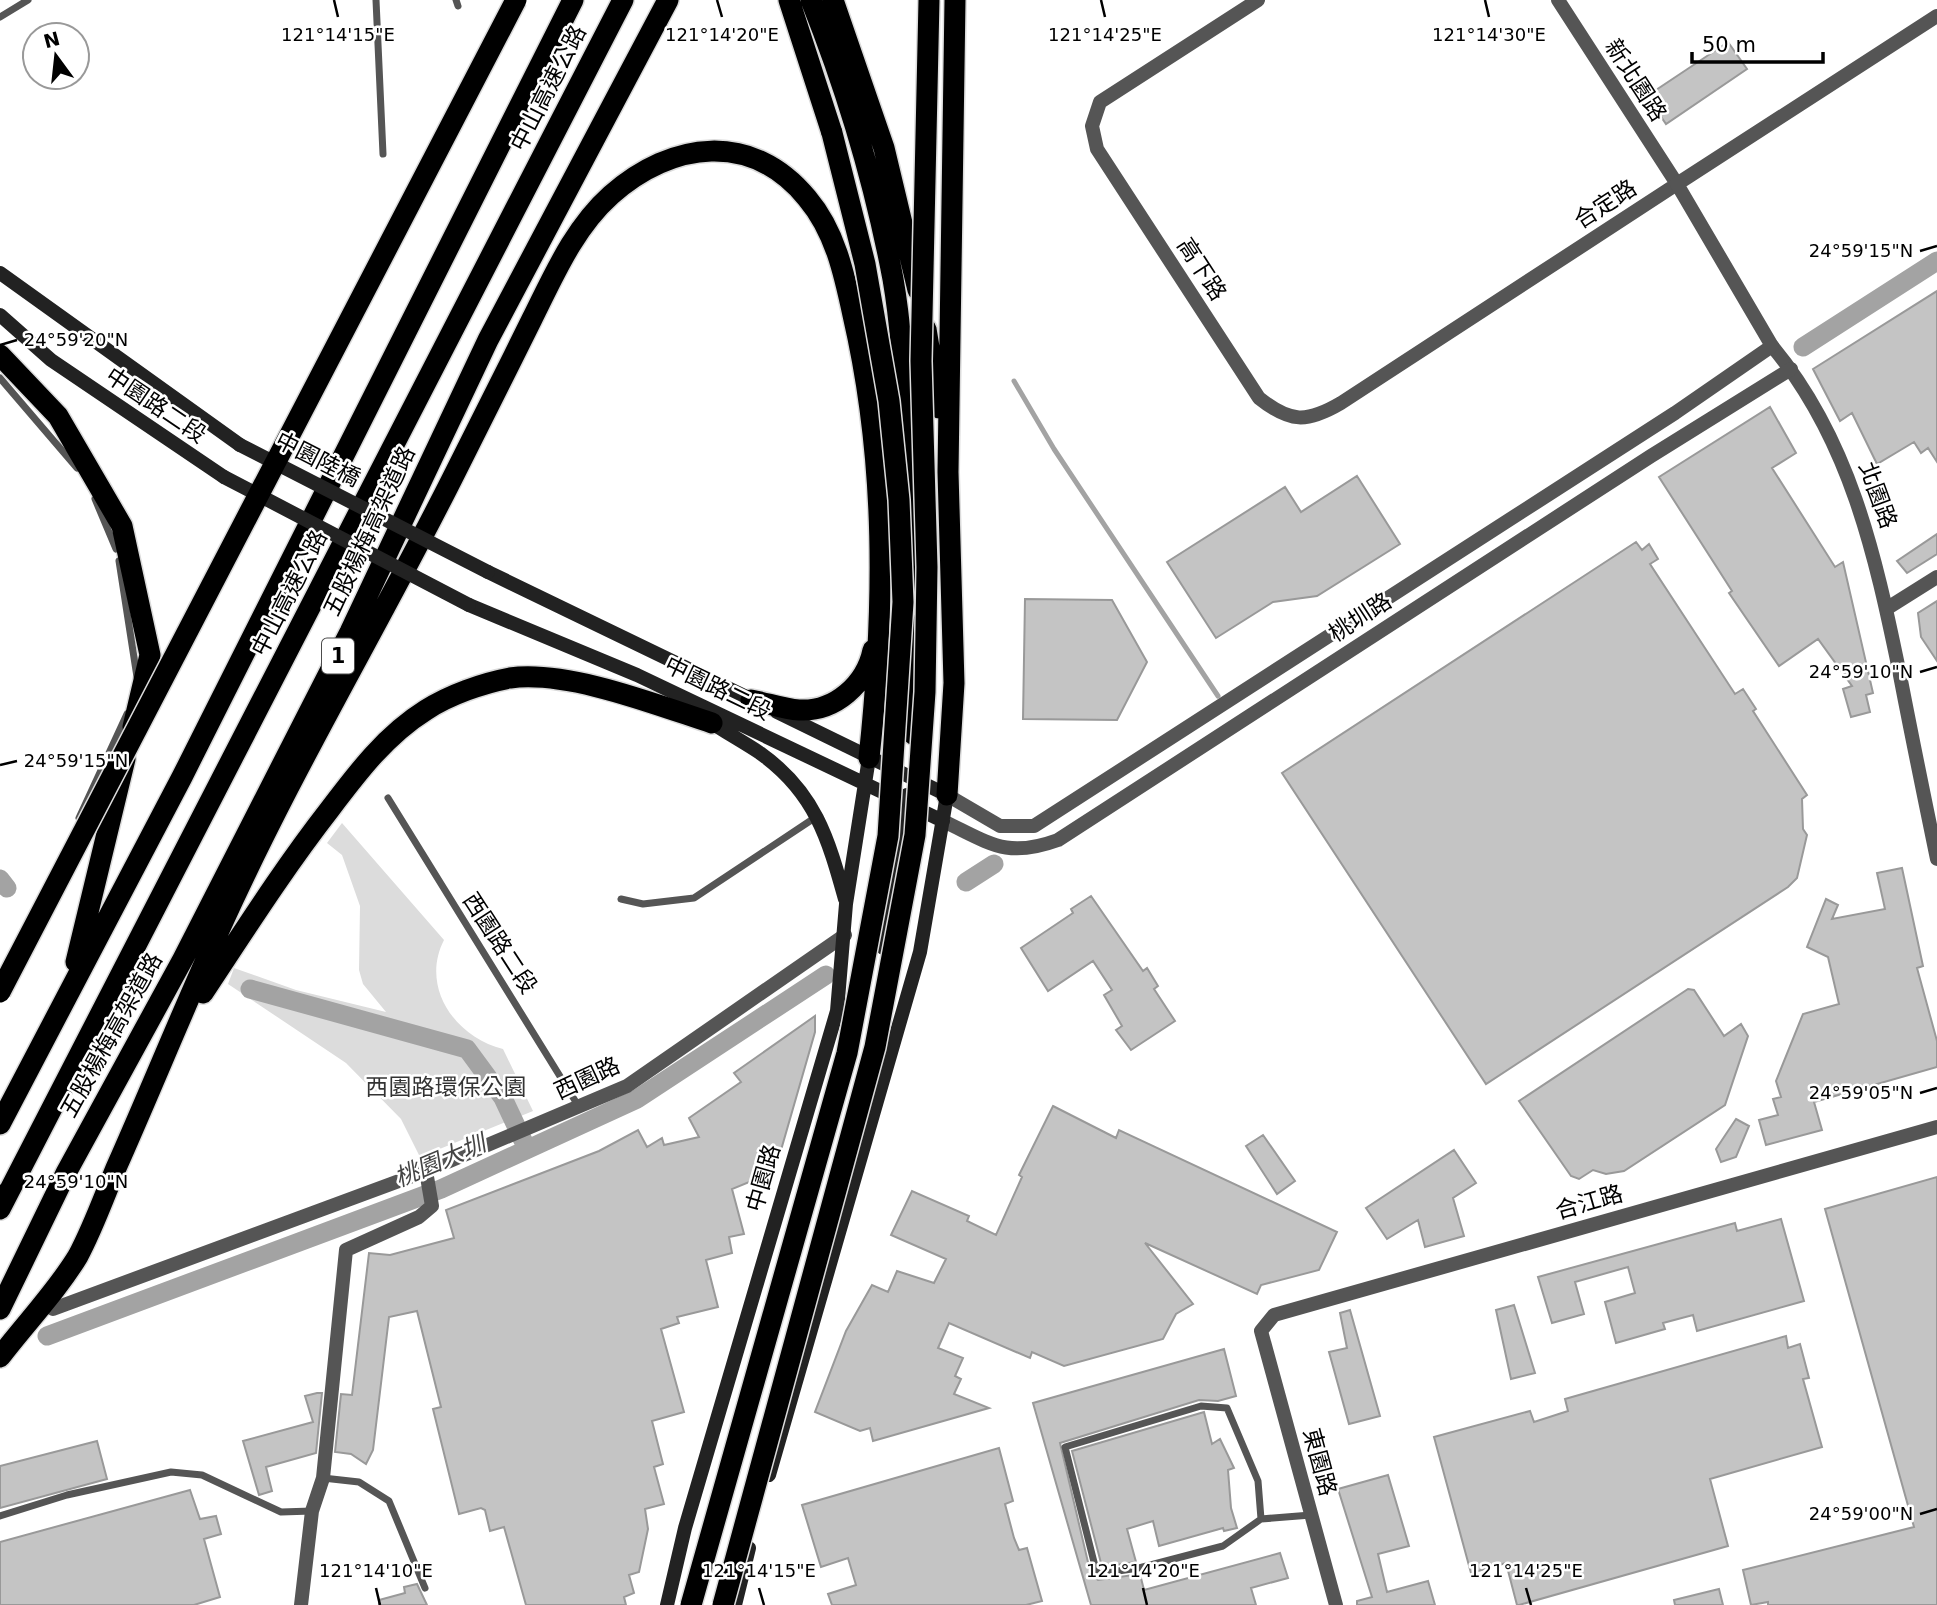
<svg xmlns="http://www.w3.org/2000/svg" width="1937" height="1605" font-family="'DejaVu Sans','Noto Sans TC',sans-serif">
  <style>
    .green { fill: #dcdcdc }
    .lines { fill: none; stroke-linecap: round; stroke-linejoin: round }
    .stream { stroke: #a3a3a3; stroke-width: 5 }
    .canal { stroke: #a3a3a3; stroke-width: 19 }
    .building { fill: #c4c4c4; stroke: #999; stroke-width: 2 }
    .motorway-casing { stroke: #dbdbdb; stroke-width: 24 }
    .service { stroke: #555; stroke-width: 7 }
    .minor { stroke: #555; stroke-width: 14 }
    .tertiary { stroke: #555; stroke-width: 14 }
    .secondary { stroke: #222; stroke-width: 14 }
    .motorway { stroke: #000; stroke-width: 21 }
    .motorway-bridge-casing { stroke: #dbdbdb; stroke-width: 24; stroke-linecap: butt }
    .secondary-bridge { stroke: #222; stroke-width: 14 }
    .motorway-bridge { stroke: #000; stroke-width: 21 }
    .ticks { fill: none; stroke: #000; stroke-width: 2.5 }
    .labels { text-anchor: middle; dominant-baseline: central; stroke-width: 5; stroke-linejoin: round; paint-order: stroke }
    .shield { fill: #fff; stroke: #4c4c4c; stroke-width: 2 }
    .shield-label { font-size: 21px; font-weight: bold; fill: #000 }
    .street-label { font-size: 23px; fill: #000; stroke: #fff }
    .park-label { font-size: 23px; fill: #333; stroke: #fff }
    .water-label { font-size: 24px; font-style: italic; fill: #444; stroke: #fff }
    .ticks-label { font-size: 18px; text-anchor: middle; fill: #000; stroke: #fff; stroke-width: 5; stroke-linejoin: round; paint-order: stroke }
  </style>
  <rect width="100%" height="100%" fill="#fff"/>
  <!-- green -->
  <path class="green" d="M 342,823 L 444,940 C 420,987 455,1037 503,1049 L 533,1111 L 420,1157 L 401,1119 L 346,1063 L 228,984 L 234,968 L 296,990 L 386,1012 L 363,984 L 359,970 L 360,906 L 342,855 L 327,843 Z"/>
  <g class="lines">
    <!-- stream -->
    <path class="stream" d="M 1014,381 L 1054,449 L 1218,696"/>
    <!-- canal -->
    <path class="canal" d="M 1803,347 L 1937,261
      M 0,879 L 7,888
      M 966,882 L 994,864
      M 250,989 L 467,1049 L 503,1098 L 527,1149
      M 47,1336 L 441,1189 L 637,1099 L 826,975"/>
  </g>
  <!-- building -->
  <path class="building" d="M 1728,42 L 1747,69 L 1666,124 L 1647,96 Z
    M 1937,291 L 1937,462 L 1928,448 L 1921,453 L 1914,442 L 1877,464 L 1852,413 L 1840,421 L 1813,369 Z
    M 1770,407 L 1796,453 L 1772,468 L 1835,567 L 1843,562 L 1873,693 L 1866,695 L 1870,712 L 1851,717 L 1843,689 L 1852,686 L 1818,639 L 1779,666 L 1729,593 L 1732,591 L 1659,477 Z
    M 1357,476 L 1400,544 L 1317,596 L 1273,602 L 1216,638 L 1167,562 L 1285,487 L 1301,512 Z
    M 1937,534 L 1937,554 L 1907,573 L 1897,561 Z
    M 1636,542 L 1642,550 L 1649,544 L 1658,559 L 1650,564 L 1735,694 L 1743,689 L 1756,709 L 1753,711 L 1807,795 L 1802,799 L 1803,829 L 1807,835 L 1797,878 L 1788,887 L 1486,1084 L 1282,773 Z
    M 1025,599 L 1112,600 L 1147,662 L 1117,720 L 1023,719 Z
    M 1937,601 L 1937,661 L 1921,637 L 1918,613 Z
    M 1902,868 L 1923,966 L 1917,968 L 1937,1041 L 1937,1067 L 1814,1102 L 1822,1130 L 1766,1145 L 1759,1120 L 1778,1115 L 1773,1099 L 1781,1097 L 1776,1081 L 1803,1014 L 1839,1004 L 1828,957 L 1807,947 L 1826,899 L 1838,905 L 1832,919 L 1885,909 L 1877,873 Z
    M 1091,896 L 1143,971 L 1147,968 L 1158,986 L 1154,989 L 1175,1021 L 1131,1050 L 1116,1030 L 1122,1026 L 1104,995 L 1112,990 L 1093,961 L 1048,991 L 1021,948 L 1073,913 L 1071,909 Z
    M 1688,989 L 1694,990 L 1724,1036 L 1741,1024 L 1748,1036 L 1725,1105 L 1624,1171 L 1606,1174 L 1593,1170 L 1579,1179 L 1571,1176 L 1519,1101 Z
    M 815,1016 L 815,1032 L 779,1157 L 767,1151 L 759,1178 L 732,1189 L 744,1234 L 729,1237 L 732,1253 L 706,1260 L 718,1307 L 677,1317 L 679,1323 L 661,1329 L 684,1412 L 652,1421 L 663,1464 L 654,1467 L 664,1504 L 645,1509 L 648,1529 L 639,1572 L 629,1575 L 634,1593 L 624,1597 L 626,1605 L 526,1605 L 504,1527 L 490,1531 L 485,1510 L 481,1508 L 459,1514 L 433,1409 L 441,1407 L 417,1311 L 389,1317 L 373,1450 L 366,1464 L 351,1454 L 335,1452 L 341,1394 L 352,1395 L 369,1253 L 390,1255 L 454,1238 L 446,1210 L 599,1151 L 638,1130 L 647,1147 L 662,1138 L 664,1145 L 699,1137 L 689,1118 L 741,1082 L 734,1073 Z
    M 1053,1106 L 1116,1138 L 1119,1130 L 1337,1232 L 1319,1270 L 1261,1285 L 1257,1294 L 1145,1243 L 1193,1304 L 1176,1314 L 1163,1339 L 1064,1366 L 1032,1352 L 1030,1358 L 949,1323 L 938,1348 L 963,1358 L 955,1376 L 961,1379 L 954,1394 L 989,1408 L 873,1441 L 870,1428 L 860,1431 L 815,1412 L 846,1331 L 872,1285 L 888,1292 L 897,1271 L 934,1283 L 946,1259 L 891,1235 L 912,1191 L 969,1216 L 967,1221 L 996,1235 L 1022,1177 L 1019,1175 Z
    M 1736,1119 L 1749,1126 L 1736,1157 L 1721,1162 L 1716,1149 Z
    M 1263,1135 L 1295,1181 L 1277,1194 L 1246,1146 Z
    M 1454,1150 L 1476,1183 L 1453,1198 L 1464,1236 L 1425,1247 L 1418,1220 L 1387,1239 L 1366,1208 Z
    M 1937,1177 L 1937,1605 L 1768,1605 L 1768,1602 L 1751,1605 L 1743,1570 L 1914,1527 L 1825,1209 Z
    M 1781,1219 L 1804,1301 L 1697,1331 L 1693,1315 L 1663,1323 L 1665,1329 L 1616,1343 L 1605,1302 L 1635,1293 L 1628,1267 L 1575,1282 L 1584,1314 L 1552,1323 L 1538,1277 L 1735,1223 L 1737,1231 Z
    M 1514,1305 L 1535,1373 L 1511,1379 L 1496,1310 Z
    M 1350,1310 L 1380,1416 L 1349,1424 L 1329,1352 L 1347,1348 L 1340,1313 Z
    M 1786,1336 L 1788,1348 L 1800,1344 L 1809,1378 L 1803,1379 L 1822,1447 L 1710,1479 L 1728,1546 L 1519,1605 L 1517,1605 L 1506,1563 L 1471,1573 L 1434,1437 L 1530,1411 L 1534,1422 L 1568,1411 L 1565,1399 Z
    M 1224,1349 L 1236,1396 L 1218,1401 L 1199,1400 L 1060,1443 L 1091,1575 L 1098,1580 L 1140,1574 L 1144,1590 L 1280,1553 L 1288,1578 L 1251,1588 L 1256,1605 L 1091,1605 L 1033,1403 Z
    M 317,1393 L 322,1393 L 316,1453 L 266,1467 L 272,1491 L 259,1495 L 243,1441 L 313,1422 L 305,1396 Z
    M 1204,1412 L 1212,1444 L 1220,1439 L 1234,1468 L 1228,1470 L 1231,1508 L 1237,1528 L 1224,1531 L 1223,1528 L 1159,1546 L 1153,1521 L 1127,1529 L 1136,1562 L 1102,1567 L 1072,1451 Z
    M 97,1441 L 107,1479 L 0,1508 L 0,1466 Z
    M 999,1448 L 1013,1501 L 1005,1504 L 1014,1538 L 1019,1550 L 1027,1548 L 1042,1601 L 1026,1605 L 832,1605 L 828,1594 L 856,1585 L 848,1558 L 821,1567 L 802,1505 Z
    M 1388,1475 L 1409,1546 L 1378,1554 L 1387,1592 L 1428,1581 L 1435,1605 L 1357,1605 L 1357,1601 L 1372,1597 L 1338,1489 Z
    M 190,1490 L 200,1519 L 216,1516 L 221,1534 L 204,1539 L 220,1597 L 194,1605 L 0,1605 L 0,1542 Z
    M 417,1584 L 427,1605 L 379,1605 L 379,1600 L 405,1593 L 404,1587 Z
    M 1719,1589 L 1723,1605 L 1675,1605 L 1674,1600 Z"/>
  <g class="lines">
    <defs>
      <path id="motorway" d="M 789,0 L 832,133
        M 811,0 C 847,90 875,184 893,279 C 902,331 904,385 907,437 C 913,536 916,635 913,734
        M 833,0 L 884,148 L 918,290
        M 926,329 L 939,408
        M 0,355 L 58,416 L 122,526 L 150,655 L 133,727
        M 751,700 C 767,703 784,709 799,710 C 835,712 866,684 873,650
        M 947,795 L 954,683 L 948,472 L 955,0
        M 76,962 L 125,759
        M 203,993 C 244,931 284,868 330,809 C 358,772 386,735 426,710 C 449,695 483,683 510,678 C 568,670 657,705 712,723
        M 0,1124 L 182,777 L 573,0
        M 0,1209 L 623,0
        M 0,1309 L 66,1173 L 183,959 L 350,632 L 488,340 L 668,0
        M 0,1357 C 25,1324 57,1291 78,1256 C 93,1228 104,1197 116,1168 C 152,1087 185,1005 222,924 C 292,769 380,623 456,471 C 481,421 507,370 532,319 C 554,275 574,228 611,195 C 672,141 752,131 807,198 C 835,231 844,273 853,315 C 887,462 885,609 869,758"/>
    </defs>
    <!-- motorway casing -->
    <use href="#motorway" class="motorway-casing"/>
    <!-- service -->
    <path class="service" d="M 376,0 L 383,154
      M 456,0 L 458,6
      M 0,17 L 28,0
      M 0,378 L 77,468
      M 95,499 L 116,549
      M 119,561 L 137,677
      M 388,798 L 579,1107
      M 79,818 L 127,714
      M 621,899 L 643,904 L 694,898 L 816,817
      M 323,1478 L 359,1482 L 389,1501 L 425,1588
      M 0,1516 L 67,1495 L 171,1472 L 202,1475 L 281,1512 L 312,1511
      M 1261,1519 L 1258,1481 L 1227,1408 L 1201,1406 L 1065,1447 L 1097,1574 L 1139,1568 L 1223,1546 L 1261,1519 L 1311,1515"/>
    <!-- minor -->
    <path class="minor" d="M 1258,0 L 1100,102 L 1092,126 L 1097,149 L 1259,398 C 1290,423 1307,423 1341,403 L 1677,184 L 1558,0
      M 1772,346 C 1850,440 1875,554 1899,670 C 1911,733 1924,796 1937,859
      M 1886,609 L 1937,577
      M 53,1309 L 426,1171 L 627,1086 L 845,935
      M 301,1605 L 312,1511 L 323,1478 L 346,1250 L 419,1217 L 432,1206 L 426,1171
      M 1336,1605 L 1261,1331 L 1274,1315 L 1937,1127"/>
    <!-- tertiary -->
    <path class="tertiary" d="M 947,795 L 1000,826 L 1034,826 L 1675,413 L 1772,346 L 1677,184 L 1937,16
      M 943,821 C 990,843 1006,859 1058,840 L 1651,456 L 1791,369"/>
    <!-- secondary -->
    <path class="secondary" d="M 0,273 L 240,445
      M 0,315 L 51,360 L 224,477
      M 488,572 L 759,703
      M 469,605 L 637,675 L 943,821
      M 705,718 C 723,731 742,741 760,753 C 815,792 828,838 845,899
      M 883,948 L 907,795
      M 769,1475 L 920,952 L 947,795 L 777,712
      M 667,1605 L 685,1528 L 837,1011 L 846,904 L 869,758
      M 735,1605 L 749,1548"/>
    <!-- motorway -->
    <use href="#motorway" class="motorway"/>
    <defs>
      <path id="motorway-bridge" d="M 0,992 L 516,0
        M 691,1605 L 847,1053 L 888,836 L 903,602 L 899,500 L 889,401 L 865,264 L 832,133
        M 723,1605 L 875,1047 L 915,835 L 925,692 L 927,567 L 921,361 L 929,0"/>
    </defs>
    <!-- motorway-bridge casing -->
    <use href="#motorway-bridge" class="motorway-bridge-casing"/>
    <!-- secondary-bridge -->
    <path class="secondary-bridge" d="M 240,445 L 488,572
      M 224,477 L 469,605"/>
    <!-- motorway-bridge -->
    <use href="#motorway-bridge" class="motorway-bridge"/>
  </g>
  <!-- ticks -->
  <path class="ticks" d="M 334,0 L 338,17M 717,0 L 722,17M 1101,0 L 1105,17M 1485,0 L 1489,17M 1920,251 L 1937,246M 0,345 L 17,340M 1920,672 L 1937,667M 0,765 L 17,761M 1920,1093 L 1937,1088M 0,1186 L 17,1182M 1920,1514 L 1937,1509M 376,1588 L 380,1605M 759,1588 L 764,1605M 1143,1588 L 1147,1605M 1526,1588 L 1531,1605"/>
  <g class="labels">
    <!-- shield labels -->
    <rect class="shield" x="322" y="638.5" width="32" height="35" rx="5"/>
    <g class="shield-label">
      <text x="338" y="656">1</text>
    </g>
    <!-- street labels -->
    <g class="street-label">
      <text transform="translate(1636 80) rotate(57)">新北園路</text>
      <text transform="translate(548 88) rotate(-63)">中山高速公路</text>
      <text transform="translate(1605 204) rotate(-33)">合定路</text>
      <text transform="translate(1202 269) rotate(57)">高下路</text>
      <text transform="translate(156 405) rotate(34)">中園路二段</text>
      <text transform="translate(318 459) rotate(27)">中園陸橋</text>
      <text transform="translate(1878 495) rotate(70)">北園路</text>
      <text transform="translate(369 531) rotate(-65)">五股楊梅高架道路</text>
      <text transform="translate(289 593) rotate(-63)">中山高速公路</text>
      <text transform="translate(1360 617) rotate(-33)">桃圳路</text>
      <text transform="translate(718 688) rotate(26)">中園路二段</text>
      <text transform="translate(500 943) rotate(57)">西園路二段</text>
      <text transform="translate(111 1035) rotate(-61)">五股楊梅高架道路</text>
      <text transform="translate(587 1078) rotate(-25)">西園路</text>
      <text transform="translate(763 1178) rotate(-74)">中園路</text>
      <text transform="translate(1589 1202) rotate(-16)">合江路</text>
      <text transform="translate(1320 1462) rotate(75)">東園路</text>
    </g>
    <!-- park labels -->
    <g class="park-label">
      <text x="446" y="1087">西園路環保公園</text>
    </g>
    <!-- water labels -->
    <g class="water-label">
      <text transform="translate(440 1161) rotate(-23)">桃園大圳</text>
    </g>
  </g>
  <g class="ticks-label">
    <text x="338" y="41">121°14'15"E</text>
    <text x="722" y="41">121°14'20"E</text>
    <text x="1105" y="41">121°14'25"E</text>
    <text x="1489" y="41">121°14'30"E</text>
    <text x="1861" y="257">24°59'15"N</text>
    <text x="76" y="346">24°59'20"N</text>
    <text x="1861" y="678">24°59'10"N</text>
    <text x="76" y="767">24°59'15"N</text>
    <text x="1861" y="1099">24°59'05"N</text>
    <text x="76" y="1188">24°59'10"N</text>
    <text x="1861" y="1520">24°59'00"N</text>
    <text x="376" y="1577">121°14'10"E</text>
    <text x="759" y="1577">121°14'15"E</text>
    <text x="1143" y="1577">121°14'20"E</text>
    <text x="1526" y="1577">121°14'25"E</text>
  </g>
  <!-- north arrow -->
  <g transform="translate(56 56) rotate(345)"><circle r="33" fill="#ffffff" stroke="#999999" stroke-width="2"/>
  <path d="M0-5L12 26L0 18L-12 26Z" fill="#000000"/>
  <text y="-10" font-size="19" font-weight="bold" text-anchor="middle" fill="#000000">N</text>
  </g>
  <!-- scale -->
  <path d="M1692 52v10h131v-10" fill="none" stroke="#000000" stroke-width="3.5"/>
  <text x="1702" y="52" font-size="21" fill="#000000" stroke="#ffffff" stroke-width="5" paint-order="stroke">50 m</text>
</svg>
